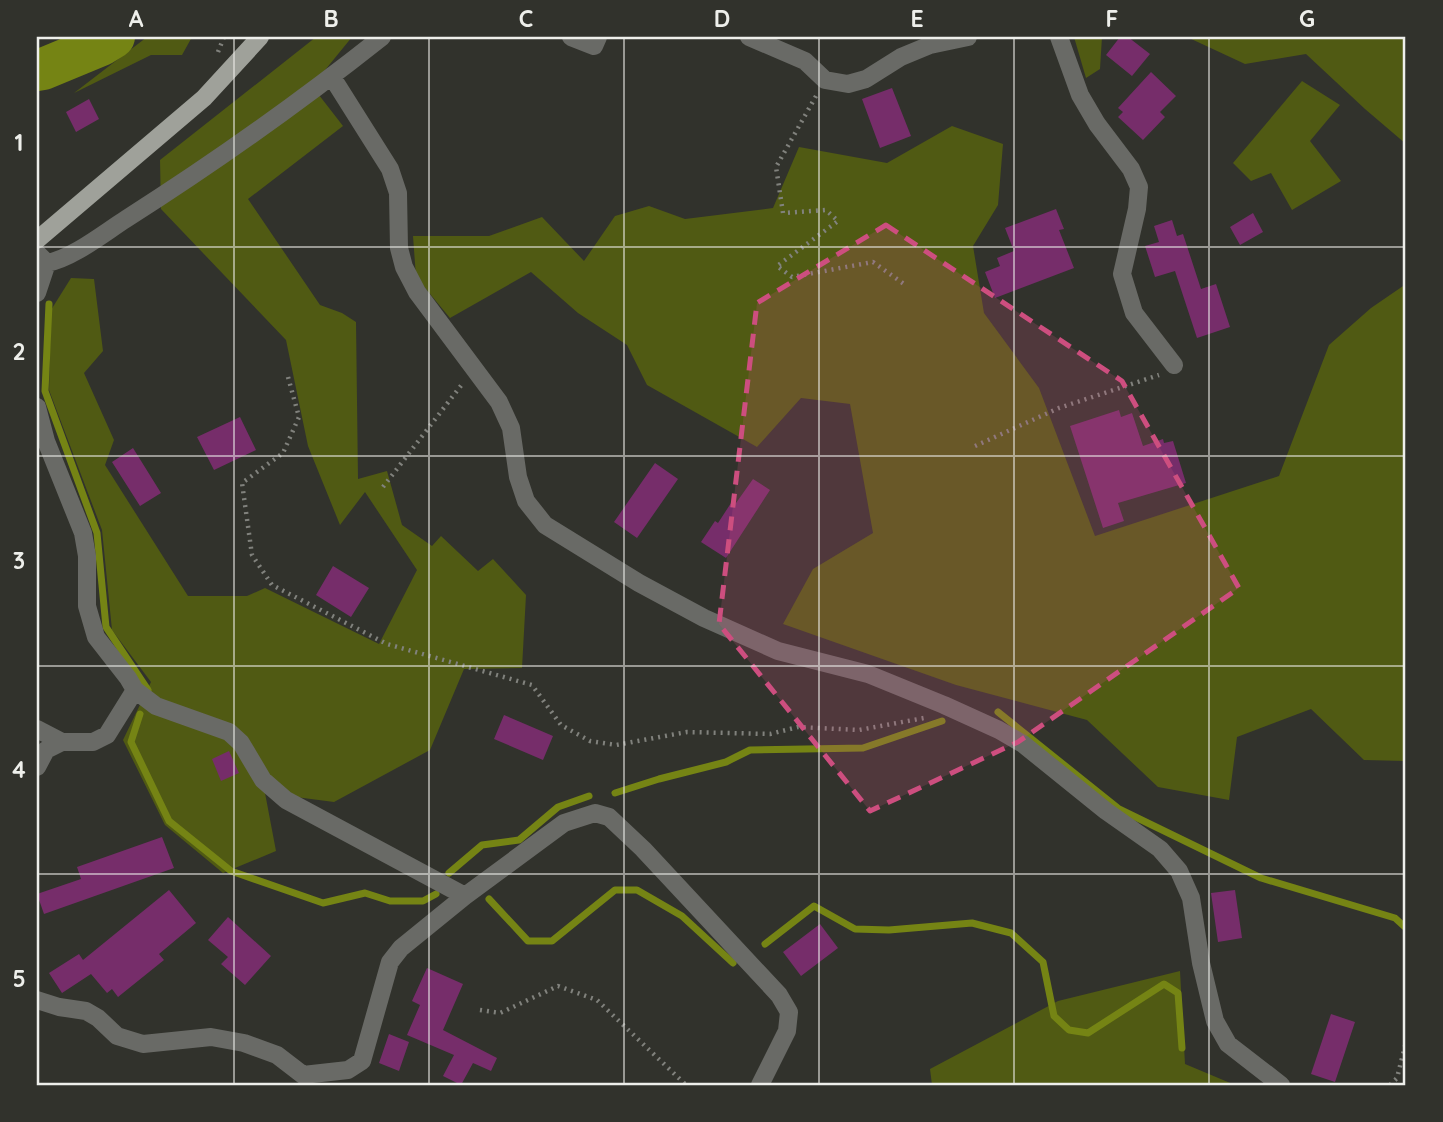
<svg xmlns="http://www.w3.org/2000/svg" width="1443" height="1122" font-family="Quicksand,sans-serif">
  <style>
    .green { fill: #505a13 }
    .lines { fill: none; stroke-linecap: round; stroke-linejoin: round }
    .stream { stroke: #758414; stroke-width: 7 }
    .river { stroke: #758414; stroke-width: 42 }
    .building { fill: #762d6a }
    .path { stroke: #81827d; stroke-width: 4.5; stroke-dasharray: 2 5; stroke-linecap: butt }
    .minor { stroke: #696a66; stroke-width: 18 }
    .major { stroke: #9fa19a; stroke-width: 18 }
    .marked { fill: #cd4e7f; fill-opacity: 0.2; stroke: #cd4e7f; stroke-width: 5; stroke-dasharray: 14 9; stroke-linejoin: round }
    .grid { fill: none; stroke: #eeefeb; stroke-width: 2; stroke-opacity: 0.55 }
    .neatline { fill: none; stroke: #eeefeb; stroke-width: 2.5 }
    .grid-label { font-size: 23px; text-anchor: middle; font-weight: bold; fill: #eeefeb }
  </style>
  <rect width="100%" height="100%" fill="#31322c"/>
  <!-- green -->
  <path class="green" d="M 147,37 L 192,37 L 182,55 L 151,55 L 74,93 Z
    M 316,37 L 352,37 L 312,86 L 343,126 L 248,199 L 320,305 L 342,313 L 356,322 L 358,479 L 387,471 L 402,525 L 432,546 L 441,536 L 478,571 L 493,559 L 526,595 L 522,668 L 464,669 L 430,750 L 334,802 L 265,793 L 276,851 L 223,873 L 165,825 L 123,740 L 151,682 L 112,630 L 102,530 L 49,390 L 51,310 L 71,278 L 94,279 L 103,351 L 84,373 L 114,440 L 105,465 L 188,596 L 247,596 L 265,588 L 379,644 L 417,570 L 365,492 L 340,525 L 308,446 L 286,340 L 161,209 L 160,160 Z
    M 1074,37 L 1102,37 L 1100,69 L 1086,78 Z
    M 1187,37 L 1406,37 L 1406,144 L 1365,109 L 1306,54 L 1245,64 Z
    M 1302,81 L 1340,105 L 1310,141 L 1341,181 L 1292,210 L 1271,173 L 1251,181 L 1233,163 Z
    M 952,126 L 1003,144 L 998,205 L 973,246 L 984,313 L 1039,388 L 1095,536 L 1279,476 L 1329,345 L 1371,308 L 1406,284 L 1406,761 L 1364,760 L 1311,709 L 1237,737 L 1229,800 L 1158,787 L 1087,720 L 956,685 L 783,624 L 813,569 L 873,533 L 850,404 L 801,398 L 757,447 L 647,385 L 627,345 L 578,313 L 531,272 L 450,318 L 416,277 L 413,236 L 489,236 L 542,217 L 584,261 L 615,216 L 649,206 L 685,219 L 773,208 L 799,147 L 887,163 Z
    M 1180,971 L 1185,1064 L 1235,1085 L 932,1085 L 930,1069 L 1058,1001 Z"/>
  <g class="lines">
    <!-- stream -->
    <path class="stream" d="M 49,304 L 45,391 L 97,533 L 106,627 L 148,690
      M 998,712 L 1119,809 L 1261,878 L 1395,918 L 1406,928
      M 140,714 L 131,742 L 169,821 L 231,871 L 323,903 L 365,893 L 390,901 L 423,901 L 436,894
      M 615,793 L 659,779 L 726,762 L 750,750 L 863,748 L 942,721
      M 449,873 L 482,845 L 519,840 L 558,807 L 589,796
      M 489,899 L 528,941 L 552,941 L 615,890 L 637,890 L 682,916 L 733,963
      M 765,944 L 814,906 L 855,929 L 889,930 L 972,923 L 1011,933 L 1043,962 L 1054,1016 L 1069,1030 L 1088,1033 L 1164,984 L 1178,993 L 1182,1048"/>
    <!-- river -->
    <path class="river" d="M 37,70 L 43,69 L 101,45 L 114,37"/>
  </g>
  <!-- building -->
  <path class="building" d="M 1120,37 L 1128,37 L 1150,54 L 1132,76 L 1106,55 Z
    M 1151,72 L 1176,96 L 1160,112 L 1165,117 L 1143,140 L 1118,117 L 1123,112 L 1118,108 Z
    M 892,88 L 911,136 L 880,148 L 862,99 Z
    M 89,99 L 99,119 L 76,132 L 66,112 Z
    M 1056,209 L 1064,229 L 1059,230 L 1074,268 L 995,298 L 985,272 L 1000,266 L 997,258 L 1014,251 L 1005,228 Z
    M 1253,213 L 1263,232 L 1240,245 L 1230,227 Z
    M 1172,220 L 1177,236 L 1183,234 L 1201,289 L 1216,284 L 1230,327 L 1197,338 L 1175,271 L 1155,277 L 1145,246 L 1159,242 L 1154,226 Z
    M 1119,410 L 1121,417 L 1132,413 L 1143,446 L 1163,439 L 1164,443 L 1173,441 L 1186,483 L 1118,503 L 1124,521 L 1103,528 L 1070,426 Z
    M 240,417 L 256,450 L 214,470 L 197,437 Z
    M 133,448 L 161,493 L 140,506 L 112,462 Z
    M 655,463 L 678,479 L 637,538 L 614,522 Z
    M 753,479 L 770,490 L 726,558 L 701,542 L 715,521 L 718,523 L 733,500 L 736,503 Z
    M 333,566 L 369,588 L 351,617 L 316,595 Z
    M 504,715 L 553,736 L 543,760 L 494,739 Z
    M 229,751 L 239,773 L 221,781 L 212,759 Z
    M 162,837 L 174,868 L 44,914 L 37,894 L 81,879 L 77,867 Z
    M 169,890 L 196,923 L 159,954 L 164,960 L 118,997 L 112,989 L 107,993 L 91,974 L 62,993 L 49,973 L 79,954 L 83,960 Z
    M 1235,890 L 1242,938 L 1218,942 L 1211,893 Z
    M 228,917 L 271,956 L 245,985 L 221,964 L 228,957 L 208,940 Z
    M 820,924 L 838,948 L 801,976 L 783,952 Z
    M 427,968 L 463,984 L 443,1030 L 497,1058 L 491,1071 L 473,1063 L 461,1085 L 443,1076 L 454,1055 L 407,1035 L 420,1005 L 412,1001 Z
    M 1331,1014 L 1355,1022 L 1335,1082 L 1311,1074 Z
    M 389,1034 L 409,1042 L 399,1071 L 379,1063 Z"/>
  <g class="lines">
    <!-- path -->
    <path class="path" d="M 218,52 L 224,37
      M 816,96 L 776,167 L 783,213 L 826,210 L 838,221 L 777,266 L 792,277 L 873,262 L 904,284
      M 288,377 L 299,417 L 283,453 L 242,483 L 252,555 L 272,585 L 387,644 L 532,685 L 561,725 L 590,741 L 616,745 L 687,732 L 770,734 L 798,727 L 859,730 L 924,718
      M 975,446 L 1059,408 L 1159,375
      M 383,487 L 463,383
      M 480,1010 L 500,1013 L 558,986 L 597,1000 L 686,1085
      M 1390,1085 L 1397,1078 L 1406,1042"/>
    <!-- minor -->
    <path class="minor" d="M 571,37 L 594,46 L 598,37
      M 749,37 L 805,61 L 825,80 L 848,84 L 866,79 L 901,57 L 930,45 L 968,37
      M 1059,37 L 1080,95 L 1097,124 L 1131,169 L 1139,187 L 1137,209 L 1122,274 L 1134,313 L 1174,365
      M 332,77 L 390,169 L 398,193 L 399,248 L 404,267 L 417,292 L 499,402 L 511,428 L 518,477 L 526,501 L 545,525 L 639,583 L 704,618 L 778,651 L 868,674 L 944,705 L 999,730 L 1023,744 L 1106,811 L 1160,849 L 1179,871 L 1191,898 L 1201,963 L 1215,1021 L 1228,1044 L 1281,1085
      M 37,253 L 47,263 C 73,258 104,233 126,219 C 214,163 300,102 382,37
      M 37,293 L 47,263
      M 37,407 L 46,441 L 83,533 L 87,556 L 87,606 L 96,637 L 128,678 L 135,690 L 107,735 L 93,742 L 62,742 L 37,729
      M 135,690 L 156,706 L 229,732 L 241,743 L 263,780 L 286,800 L 465,896
      M 37,767 L 46,750 L 62,742
      M 37,1000 L 59,1007 L 86,1011 L 98,1018 L 117,1036 L 143,1044 L 211,1037 L 244,1043 L 277,1055 L 303,1075 L 348,1070 L 362,1061 L 390,962 L 401,948 L 465,896 L 564,823 L 595,813 L 609,817 L 643,849 L 779,995 L 789,1012 L 787,1031 L 760,1085"/>
    <!-- major -->
    <path class="major" d="M 37,240 L 204,98 L 260,37"/>
  </g>
  <!-- marked area -->
  <path class="marked" d="M 886,225 L 1122,381 L 1239,588 L 1018,742 L 870,811 L 719,624 L 757,303 Z"/>
  <!-- grid -->
  <path class="grid" d="M 234,37 L 234,1085M 429,37 L 429,1085M 624,37 L 624,1085M 819,37 L 819,1085M 1014,37 L 1014,1085M 1209,37 L 1209,1085M 37,247 L 1406,247M 37,456 L 1406,456M 37,666 L 1406,666M 37,874 L 1406,874"/>
  <!-- border -->
  <rect width="1443" height="1122" fill="none" stroke="#31322c" stroke-width="77"/>
  <rect x="38" y="38" width="1366" height="1046" class="neatline"/>
  <g class="grid-label">
    <text x="136" y="27">A</text>
    <text x="331" y="27">B</text>
    <text x="526" y="27">C</text>
    <text x="722" y="27">D</text>
    <text x="917" y="27">E</text>
    <text x="1112" y="27">F</text>
    <text x="1307" y="27">G</text>
    <text x="19" y="151">1</text>
    <text x="19" y="360">2</text>
    <text x="19" y="569">3</text>
    <text x="19" y="778">4</text>
    <text x="19" y="987">5</text>
  </g>
</svg>
